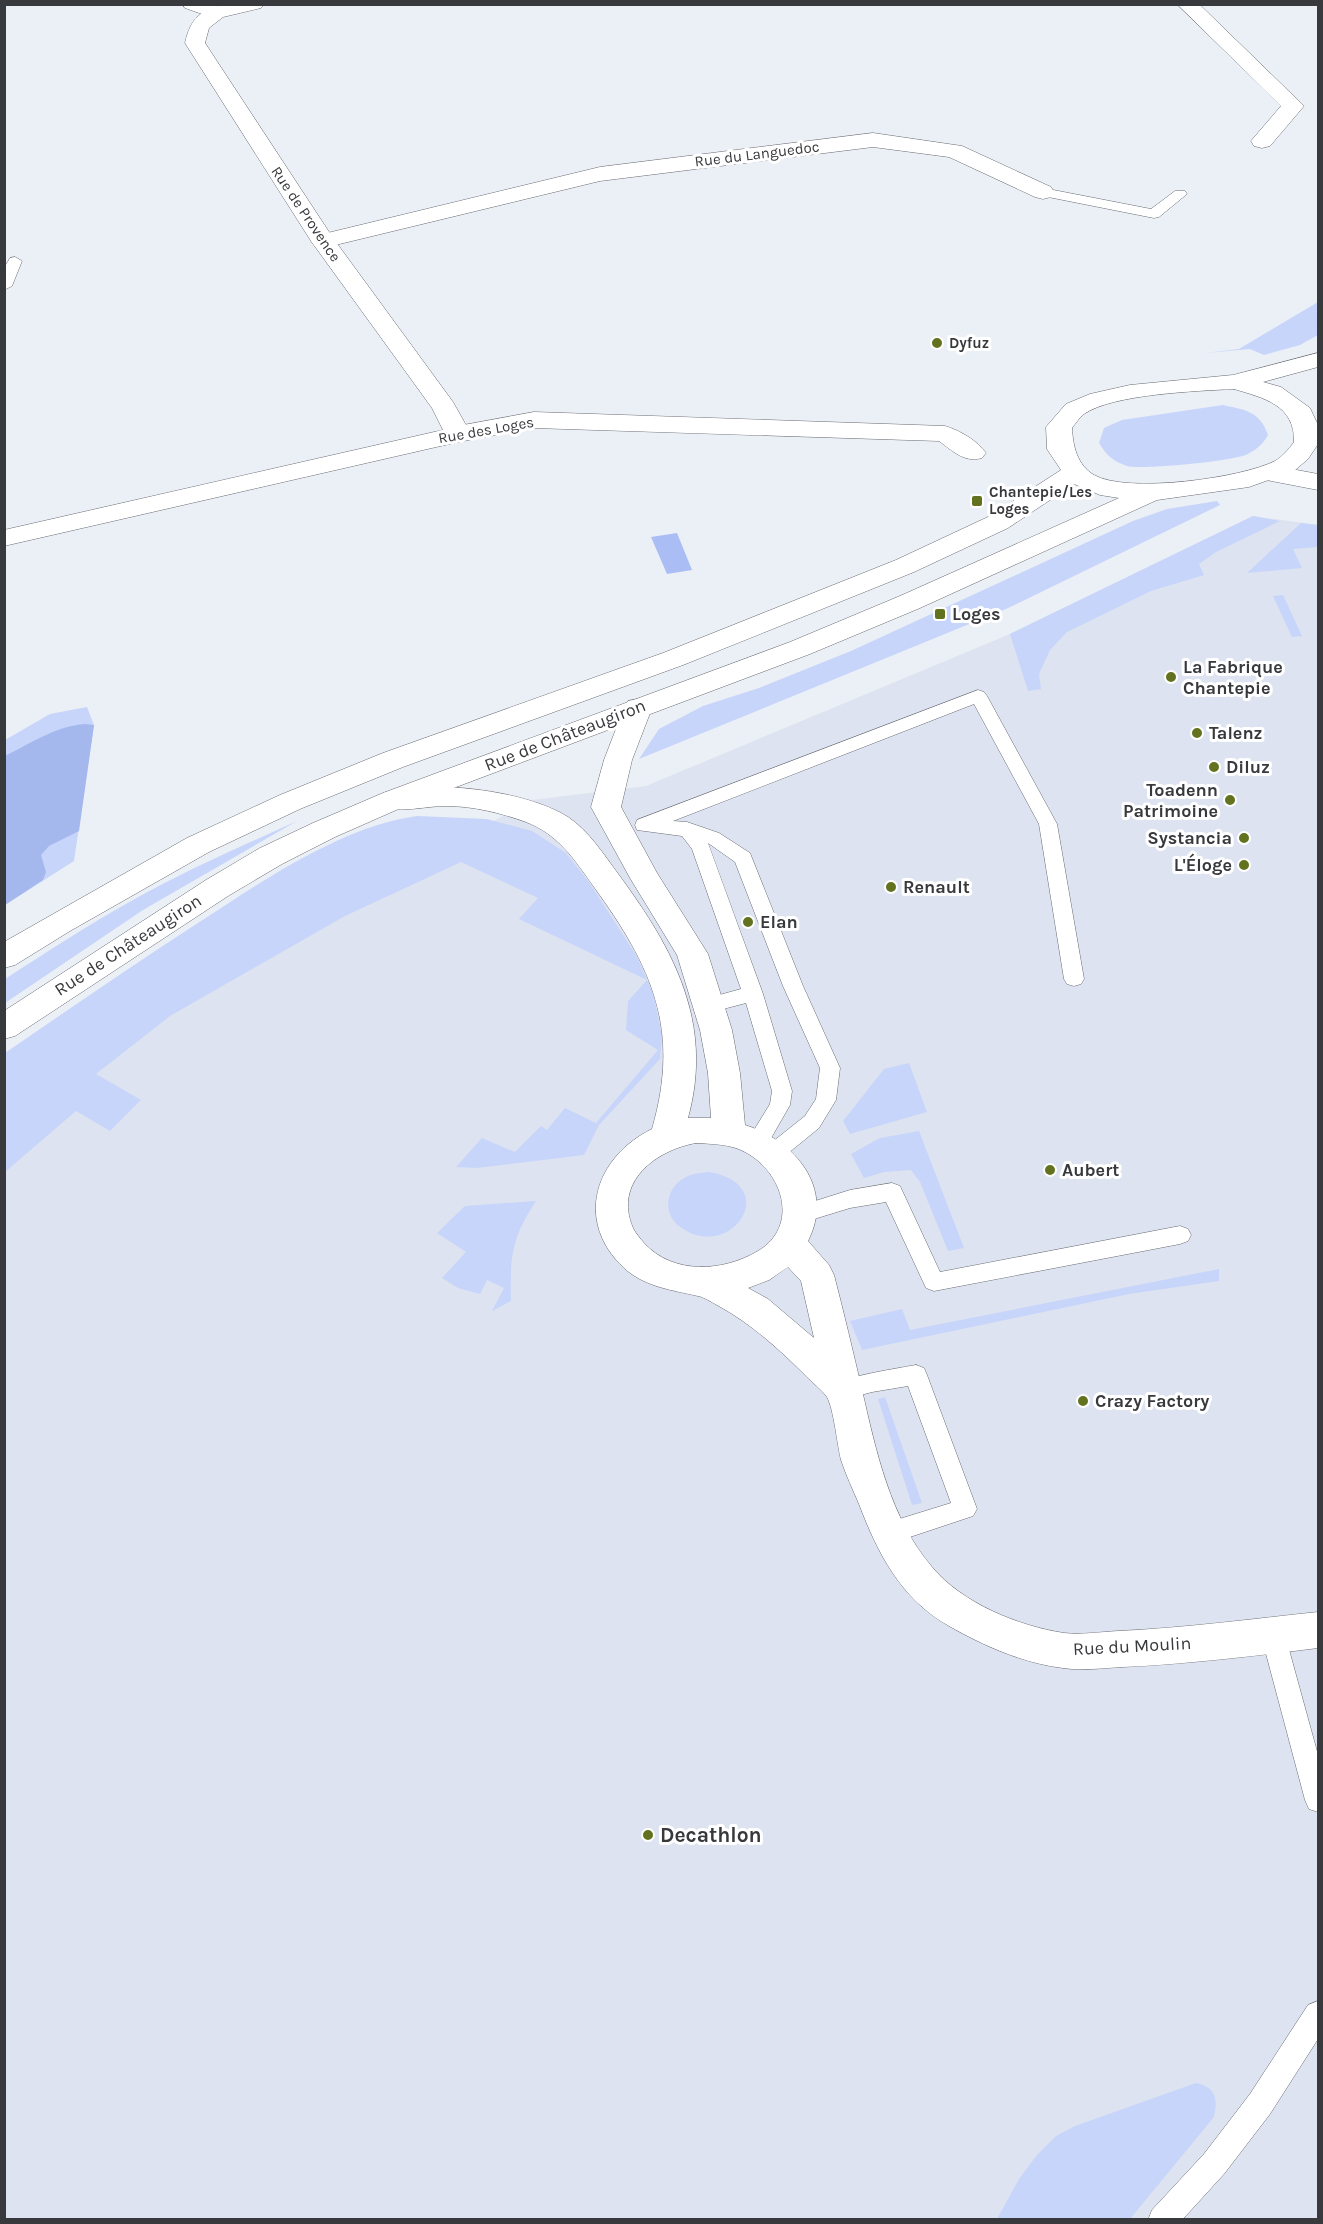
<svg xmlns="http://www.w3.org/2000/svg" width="1323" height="2224" font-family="Karla,sans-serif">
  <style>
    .built { fill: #dde3f0 }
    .green { fill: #c7d5fa }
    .forest { fill: #a4b8ee }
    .water { fill: #aabef5 }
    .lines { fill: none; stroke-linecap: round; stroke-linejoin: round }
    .service-casing { stroke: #686b72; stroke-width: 1 }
    .minor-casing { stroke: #686b72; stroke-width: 1 }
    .tertiary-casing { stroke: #686b72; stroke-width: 1 }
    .secondary-casing { stroke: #686b72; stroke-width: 1 }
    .service { fill: #fff; fill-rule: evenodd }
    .minor { fill: #fff; fill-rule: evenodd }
    .tertiary { fill: #fff; fill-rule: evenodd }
    .secondary { fill: #fff; fill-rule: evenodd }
    .poi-dot { fill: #63721e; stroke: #fff; stroke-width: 2 }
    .labels { text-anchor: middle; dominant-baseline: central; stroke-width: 6; stroke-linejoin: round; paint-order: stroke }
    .far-street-label { font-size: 15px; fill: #38393c; stroke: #fff }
    .far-poi-label { font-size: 15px; font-weight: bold; fill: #38393c; stroke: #fff; text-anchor: start }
    .poi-label { font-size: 18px; font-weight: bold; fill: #38393c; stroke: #fff; text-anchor: start }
    .street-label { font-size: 18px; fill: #38393c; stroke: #fff }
    .near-poi-label { font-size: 21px; font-weight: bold; fill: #38393c; stroke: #fff; text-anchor: start }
  </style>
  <rect width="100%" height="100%" fill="#ebeff6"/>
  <!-- built -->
  <path class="built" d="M 1253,516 L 1318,525 L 1318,2219 L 5,2219 L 4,1103 L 462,838 L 533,800 L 646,786 L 1010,634 Z"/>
  <!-- green -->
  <path class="green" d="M 1318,302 L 1318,335 L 1300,345 L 1264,355 L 1250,349 L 1205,353 L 1239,349 Z
    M 1223,405 C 1245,410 1260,411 1268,435 C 1263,444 1257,449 1248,454 C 1235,461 1141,470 1127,466 C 1113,461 1107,456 1099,443 L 1104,428 L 1122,420 Z
    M 1217,501 L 1220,505 L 1006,609 L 639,759 L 659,729 L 703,706 L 759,688 L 851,651 L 1133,521 L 1167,509 Z
    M 1253,516 L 1280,521 L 1216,552 L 1199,564 L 1204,575 L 1151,591 L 1067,632 L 1050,650 L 1039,674 L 1041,689 L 1028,691 L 1010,634 Z
    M 1301,523 L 1318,525 L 1318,547 L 1293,549 L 1302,568 L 1247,573 Z
    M 1283,595 L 1302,636 L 1292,637 L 1273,596 Z
    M 87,707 L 94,725 L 74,861 L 5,905 L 5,740 L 50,714 Z
    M 417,816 L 487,819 L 532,831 L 566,853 L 589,882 L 636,955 L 653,993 L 662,1035 L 660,1059 L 599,1125 L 584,1155 L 477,1168 L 456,1167 L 482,1138 L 515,1152 L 541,1126 L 547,1130 L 565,1108 L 596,1123 L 658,1050 L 626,1030 L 628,1001 L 647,980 L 519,919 L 538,898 L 461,862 L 345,916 L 170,1016 L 96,1074 L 141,1100 L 110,1131 L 76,1111 L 5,1172 L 5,1053 C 69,1009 133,965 198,923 C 261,882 342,826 417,816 Z
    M 297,821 L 143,910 L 5,1003 L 5,979 C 47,952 89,924 133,900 C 186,870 242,846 297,821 Z
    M 909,1063 L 927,1112 L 850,1134 L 843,1121 L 884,1069 Z
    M 919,1131 L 964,1248 L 948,1251 L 920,1182 L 911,1170 L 884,1172 L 864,1178 L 851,1154 L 880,1138 Z
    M 709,1172 C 785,1185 729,1265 679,1226 C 661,1212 667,1186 686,1177 C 693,1173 701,1173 709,1172 Z
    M 536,1201 C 511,1239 510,1257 511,1301 L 492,1311 L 504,1288 L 487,1280 L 480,1294 L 458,1288 L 442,1278 L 466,1252 L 437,1233 L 465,1206 Z
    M 1219,1269 L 1219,1281 L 1129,1294 L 862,1350 L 850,1321 L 902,1309 L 910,1330 Z
    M 885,1397 L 922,1503 L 912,1505 L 878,1399 Z
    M 1196,2083 C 1216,2087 1218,2099 1214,2117 L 1130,2219 L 997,2219 L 1019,2179 L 1037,2155 L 1056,2136 L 1075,2126 Z"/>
  <!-- forest -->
  <path class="forest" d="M 85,724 L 94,725 L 79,831 L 49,846 L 41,855 L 46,872 L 43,880 L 5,905 L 5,756 C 31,743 56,726 85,724 Z"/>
  <!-- water -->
  <path class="water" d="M 677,533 L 692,570 L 667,574 L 651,537 Z"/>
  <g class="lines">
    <defs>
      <path id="service" d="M 1043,188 L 1151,209 L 1175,191 L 1185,191 L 1187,194 L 1159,217 L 1154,218 L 1038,195 L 1036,192 L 1038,189 Z
        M 15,257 L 22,261 L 12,286 L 4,290 L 4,268 L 10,258 Z
        M 978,690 L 984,692 L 987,696 L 1057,824 L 1084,979 L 1081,984 L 1074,986 L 1067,984 L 1064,979 L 1039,824 L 974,704 L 673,821 L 687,822 L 719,833 L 750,853 L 803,986 L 840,1068 L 836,1100 L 819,1128 L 781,1159 L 773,1161 L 765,1159 L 762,1153 L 765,1149 L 757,1151 L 749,1149 L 746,1143 L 770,1104 L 772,1091 L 746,1003 L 708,1013 L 701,1010 L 698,1005 L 701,1000 L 741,989 L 692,849 L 682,836 L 637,830 L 635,825 L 637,820 ZM 708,843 L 735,862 L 783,986 L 820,1068 L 816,1099 L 805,1116 L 766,1147 L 790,1105 L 792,1091 L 763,994 Z
        M 892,1183 L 900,1186 L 940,1272 L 1180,1226 L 1188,1229 L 1191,1235 L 1188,1241 L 1180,1244 L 934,1291 L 926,1288 L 886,1202 L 850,1208 L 801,1223 L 793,1220 L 790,1214 L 793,1208 L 850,1190 Z
        M 916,1365 L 924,1368 L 927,1375 L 977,1509 L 973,1516 L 889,1544 L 880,1541 L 877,1533 L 880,1525 L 951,1503 L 908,1386 L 872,1392 L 843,1400 L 835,1397 L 831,1390 L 835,1383 C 861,1374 888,1370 916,1365 Z
        M 1273,1624 L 1282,1627 L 1285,1635 L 1318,1755 L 1318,1812 L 1309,1809 L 1305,1800 L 1261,1635 L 1264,1627 Z
        M 1318,2001 L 1318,2039 L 1270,2114 L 1224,2174 L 1182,2220 L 1148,2220 L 1152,2210 L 1204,2154 L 1250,2094 L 1308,2005 Z"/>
      <path id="minor" d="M 182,4 C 196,4 217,0 226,13 L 223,17 L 216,19 L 185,8 Z
        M 1177,4 L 1199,4 L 1304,106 L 1270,146 L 1262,148 L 1254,146 L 1251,141 L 1281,106 Z
        M 873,133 L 962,146 L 1051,187 L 1054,192 L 1051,197 L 1043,199 L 1035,197 L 949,157 L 873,147 L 600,181 L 323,248 L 315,246 L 311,241 L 315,236 L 600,167 Z
        M 534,412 L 945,426 C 959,430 978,441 986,453 L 982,458 C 964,463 953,451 939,441 L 534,428 L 458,442 L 449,439 L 445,434 L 449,429 L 458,426 Z
        M 638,699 L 648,701 L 652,708 L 632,760 L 621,807 L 657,873 L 708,954 L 732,1030 L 740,1073 L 745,1125 C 795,1141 835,1188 808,1241 L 829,1265 L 834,1275 C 844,1313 853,1352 862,1390 C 876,1451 890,1518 932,1567 C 962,1603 1018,1626 1064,1633 C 1081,1635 1101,1632 1118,1631 C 1185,1628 1252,1619 1318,1612 L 1318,1648 C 1254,1656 1187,1664 1122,1667 C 1103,1668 1082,1671 1063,1668 C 1023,1663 984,1646 949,1626 C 901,1599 878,1554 859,1504 C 853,1490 846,1475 841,1460 C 837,1444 834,1410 827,1397 C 822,1390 814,1384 808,1378 C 780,1350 752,1324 717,1305 C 711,1302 704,1297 698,1296 C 672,1290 645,1287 624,1268 C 574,1221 595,1157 652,1129 C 681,1029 652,967 594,887 C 575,860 558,834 526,822 C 501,813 473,806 446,806 C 425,806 403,813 383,807 L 378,800 L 383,793 C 431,779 525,790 568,817 C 589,831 604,855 619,875 C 674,950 714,1023 688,1118 L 711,1118 L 708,1073 L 700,1030 L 677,955 L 630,878 L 591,807 L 604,760 L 624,708 L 628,701 ZM 696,1143 C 712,1144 731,1144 745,1152 C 783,1172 800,1226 758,1251 C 723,1272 673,1275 644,1243 C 640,1238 636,1234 633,1228 C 613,1182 656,1150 696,1143 ZM 788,1267 L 801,1281 L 814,1338 L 768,1299 L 748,1288 L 769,1280 Z"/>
      <path id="tertiary" d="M 226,4 L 264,4 L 261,8 L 223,17 L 209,28 L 205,43 L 333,238 L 453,402 L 471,434 L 467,439 L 458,442 L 4,546 L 4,530 L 443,430 L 432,408 L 311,241 L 185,43 C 191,17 200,11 226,4 Z
        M 1270,465 L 1318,474 L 1318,490 L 1261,479 L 1257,473 L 1261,467 Z"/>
      <path id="secondary" d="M 1318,353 L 1318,367 L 1263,382 L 1281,387 L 1310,408 L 1318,425 L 1318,444 L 1308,459 L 1294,471 L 1249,487 L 1157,500 L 920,608 L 810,654 L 403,807 L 335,837 L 282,864 L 228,896 L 15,1036 L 4,1039 L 4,1011 L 206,880 L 260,848 L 313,823 L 383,793 L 790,642 L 900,596 L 1119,498 L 1100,495 L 1074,484 L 1008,528 L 914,572 L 683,665 L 403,767 L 300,809 L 209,852 L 70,931 L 15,965 L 4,968 L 4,942 L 187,838 L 280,795 L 383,753 L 663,653 L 896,560 L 990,516 L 1061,470 L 1047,449 L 1046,427 L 1066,404 L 1090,394 L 1130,385 L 1233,375 ZM 1234,389 C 1264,398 1295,405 1294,442 C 1289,449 1282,457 1275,461 C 1242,478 1127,494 1094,475 C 1077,465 1073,446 1072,428 C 1075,424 1079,418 1084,414 C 1113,394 1197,391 1234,389 Z"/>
    </defs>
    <!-- service casing -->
    <use href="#service" class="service-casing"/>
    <!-- minor casing -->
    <use href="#minor" class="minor-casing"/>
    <!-- tertiary casing -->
    <use href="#tertiary" class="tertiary-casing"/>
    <!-- secondary casing -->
    <use href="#secondary" class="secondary-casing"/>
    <!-- service -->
    <use href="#service" class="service"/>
    <!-- minor -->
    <use href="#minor" class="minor"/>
    <!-- tertiary -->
    <use href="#tertiary" class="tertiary"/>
    <!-- secondary -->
    <use href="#secondary" class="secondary"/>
  </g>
  <!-- markers -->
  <g class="poi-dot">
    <circle cx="937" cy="343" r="6"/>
    <rect x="971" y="495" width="12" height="12" rx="3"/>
    <rect x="934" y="608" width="12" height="12" rx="3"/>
    <circle cx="1171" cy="677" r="6"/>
    <circle cx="1197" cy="733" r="6"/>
    <circle cx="1214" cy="767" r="6"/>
    <circle cx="1230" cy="800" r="6"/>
    <circle cx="1244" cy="838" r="6"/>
    <circle cx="1244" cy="865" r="6"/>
    <circle cx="891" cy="887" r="6"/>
    <circle cx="748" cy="922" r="6"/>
    <circle cx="1050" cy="1170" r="6"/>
    <circle cx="1083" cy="1401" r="6"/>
    <circle cx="648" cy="1835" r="6"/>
  </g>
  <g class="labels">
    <!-- far-street labels -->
    <g class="far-street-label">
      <text transform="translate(757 154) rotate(-7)">Rue du Languedoc</text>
      <text transform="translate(306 214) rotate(56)">Rue de Provence</text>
      <text transform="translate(486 430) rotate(-10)">Rue des Loges</text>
    </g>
    <!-- far-poi labels -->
    <g class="far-poi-label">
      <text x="949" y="343">Dyfuz</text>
      <text x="989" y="492">Chantepie/Les<tspan x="989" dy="17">Loges</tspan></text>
    </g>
    <!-- poi labels -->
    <g class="poi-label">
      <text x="952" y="614">Loges</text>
      <text x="1183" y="667">La Fabrique<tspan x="1183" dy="21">Chantepie</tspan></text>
      <text x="1209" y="733">Talenz</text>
      <text x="1226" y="767">Diluz</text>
      <text x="1218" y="790" text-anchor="end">Toadenn<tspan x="1218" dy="21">Patrimoine</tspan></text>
      <text x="1232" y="838" text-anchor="end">Systancia</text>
      <text x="1232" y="865" text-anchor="end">L'Éloge</text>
      <text x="903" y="887">Renault</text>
      <text x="760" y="922">Elan</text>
      <text x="1062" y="1170">Aubert</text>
      <text x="1095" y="1401">Crazy Factory</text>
    </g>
    <!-- street labels -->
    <g class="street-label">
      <text transform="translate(565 735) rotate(-21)">Rue de Châteaugiron</text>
      <text transform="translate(128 945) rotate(-33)">Rue de Châteaugiron</text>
      <text transform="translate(1132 1646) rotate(-3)">Rue du Moulin</text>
    </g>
    <!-- near-poi labels -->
    <g class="near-poi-label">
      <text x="660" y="1835">Decathlon</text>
    </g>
  </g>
  <!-- border -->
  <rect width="1323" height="2224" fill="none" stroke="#38393c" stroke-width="12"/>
</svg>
